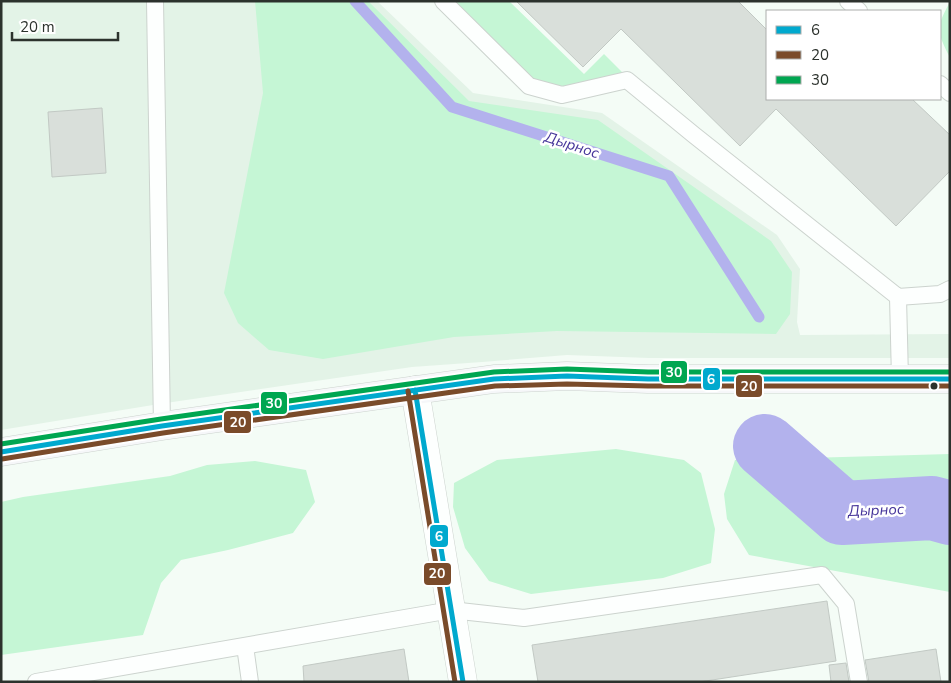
<svg xmlns="http://www.w3.org/2000/svg" width="951" height="683" font-family="'Nunito Sans',sans-serif">
  <style>
    .built { fill: #e3f3e7 }
    .green { fill: #c5f6d5 }
    .lines { fill: none; stroke-linecap: round; stroke-linejoin: round }
    .stream { stroke: #b3b2ed; stroke-width: 11 }
    .river { stroke: #b3b2ed; stroke-width: 64 }
    .building { fill: #d9dfda; stroke: #c2c9c4 }
    .service-casing { stroke: #ccd3ce; stroke-width: 18 }
    .minor-casing { stroke: #ccd3ce; stroke-width: 29 }
    .secondary-casing { stroke: #ccd3ce; stroke-width: 29 }
    .service { stroke: #fdfffe; stroke-width: 16 }
    .minor { stroke: #fdfffe; stroke-width: 28 }
    .secondary { stroke: #f6f7f9; stroke-width: 28 }
    .bus-1-casing { stroke: #fff; stroke-width: 9 }
    .bus-2-casing { stroke: #fff; stroke-width: 9 }
    .bus-3-casing { stroke: #fff; stroke-width: 9 }
    .bus-1 { stroke: #00a9ce; stroke-width: 5 }
    .bus-2 { stroke: #7a4b2a; stroke-width: 5 }
    .bus-3 { stroke: #00a651; stroke-width: 5 }
    .bus-dot { fill: #2c322d; stroke: #fff; stroke-width: 2 }
    .labels { text-anchor: middle; dominant-baseline: central; stroke-width: 5; stroke-linejoin: round; paint-order: stroke }
    .water-label { font-size: 15px; font-style: italic; fill: #46359a; stroke: #fff }
    .line-badge { stroke: #fff; stroke-width: 2 }
    .badge-label { font-size: 14px; text-anchor: middle; font-weight: bold; fill: #fff }
  </style>
  <rect width="100%" height="100%" fill="#f4fcf6"/>
  <!-- built -->
  <path class="built" d="M 1,1 L 377,1 L 473,93 L 602,113 L 777,235 L 800,269 L 797,322 L 800,335 L 950,334 L 950,358 L 649,358 L 567,355 L 482,362 L 412,367 L 159,404 L 1,430 Z"/>
  <!-- green -->
  <path class="green" d="M 255,1 L 368,1 L 469,101 L 598,120 L 771,241 L 792,272 L 790,314 L 776,334 L 557,331 L 454,337 L 323,359 L 269,350 L 238,323 L 224,293 L 263,93 Z
    M 455,1 L 509,1 L 584,74 L 604,54 L 624,74 L 575,86 L 554,87 L 529,77 Z
    M 950,2 L 950,58 C 937,31 935,29 950,2 Z
    M 616,449 L 684,460 L 701,473 L 715,529 L 711,563 L 663,578 L 531,594 L 489,581 L 465,548 L 453,507 L 454,483 L 497,460 Z
    M 950,454 L 950,592 L 749,555 L 727,519 L 724,494 L 735,460 Z
    M 255,461 L 306,470 L 315,502 L 293,533 L 228,550 L 181,560 L 161,583 L 143,635 L 1,655 L 1,502 L 23,497 L 170,476 L 207,465 Z"/>
  <g class="lines">
    <!-- stream -->
    <path class="stream" d="M 355,1 L 452,107 L 669,176 L 759,317"/>
    <!-- river -->
    <path class="river" d="M 765,446 L 842,513 L 932,508 L 950,513"/>
  </g>
  <!-- building -->
  <path class="building" d="M 516,1 L 738,1 L 767,30 L 767,99 L 912,99 L 950,135 L 950,171 L 896,226 L 776,109 L 740,146 L 621,29 L 583,67 Z
    M 102,108 L 106,173 L 52,177 L 48,112 Z
    M 827,601 L 836,661 L 699,682 L 538,682 L 532,645 Z
    M 404,649 L 409,682 L 304,682 L 303,666 Z
    M 936,649 L 941,682 L 869,682 L 865,660 Z
    M 846,663 L 849,682 L 831,682 L 829,665 Z"/>
  <g class="lines">
    <defs>
      <path id="service" d="M 155,1 L 162,426
        M 443,1 L 529,86 L 562,95 L 627,80 L 694,135 L 898,297 L 940,294 L 950,289
        M 848,1 L 859,11
        M 940,84 L 950,93
        M 898,297 L 900,379
        M 245,646 L 250,682
        M 36,682 L 451,610 L 524,618 L 822,575 L 846,604 L 859,682"/>
      <path id="minor" d="M 415,390 L 463,682"/>
      <path id="secondary" d="M 1,452 L 162,426 L 494,379 L 567,376 L 648,379 L 950,379"/>
    </defs>
    <!-- service casing -->
    <use href="#service" class="service-casing"/>
    <!-- minor casing -->
    <use href="#minor" class="minor-casing"/>
    <!-- secondary casing -->
    <use href="#secondary" class="secondary-casing"/>
    <!-- service -->
    <use href="#service" class="service"/>
    <!-- minor -->
    <use href="#minor" class="minor"/>
    <!-- secondary -->
    <use href="#secondary" class="secondary"/>
    <defs>
      <path id="bus-1" d="M 415,390 L 463,682
        M 1,452 L 162,426 L 494,379 L 567,376 L 648,379 L 950,379"/>
      <path id="bus-2" d="M 408,391 L 455,682
        M 2,459 L 163,433 L 495,386 L 567,384 L 648,386 L 950,386"/>
      <path id="bus-3" d="M 1,444 L 161,419 L 494,372 L 567,369 L 648,372 L 950,372"/>
    </defs>
    <!-- bus-1 casing -->
    <use href="#bus-1" class="bus-1-casing"/>
    <!-- bus-2 casing -->
    <use href="#bus-2" class="bus-2-casing"/>
    <!-- bus-3 casing -->
    <use href="#bus-3" class="bus-3-casing"/>
    <!-- bus-1 -->
    <use href="#bus-1" class="bus-1"/>
    <!-- bus-2 -->
    <use href="#bus-2" class="bus-2"/>
    <!-- bus-3 -->
    <use href="#bus-3" class="bus-3"/>
  </g>
  <!-- markers -->
  <circle class="bus-dot" cx="934" cy="386" r="4.5"/>
  <g class="labels">
    <!-- water labels -->
    <g class="water-label">
      <text transform="translate(572 145) rotate(18)">Дырнос</text>
      <text transform="translate(876 510) rotate(-2)">Дырнос</text>
    </g>
  </g>
  <g class="line-badge">
    <rect x="660" y="360" width="28" height="24" rx="5" fill="#00a651"/>
    <rect x="702" y="367" width="19" height="24" rx="5" fill="#00a9ce"/>
    <rect x="735" y="374" width="28" height="24" rx="5" fill="#7a4b2a"/>
    <rect x="260" y="391" width="28" height="24" rx="5" fill="#00a651"/>
    <rect x="223" y="410" width="29" height="24" rx="5" fill="#7a4b2a"/>
    <rect x="429" y="524" width="20" height="24" rx="5" fill="#00a9ce"/>
    <rect x="423" y="562" width="29" height="24" rx="5" fill="#7a4b2a"/>
  </g>
  <g class="badge-label">
    <text x="674" y="377">30</text>
    <text x="711" y="384">6</text>
    <text x="749" y="391">20</text>
    <text x="274" y="408">30</text>
    <text x="238" y="427">20</text>
    <text x="439" y="541">6</text>
    <text x="437" y="578">20</text>
  </g>
  <!-- border -->
  <rect width="951" height="683" fill="none" stroke="#2c322d" stroke-width="5"/>
  <!-- legend -->
  <rect x="766" y="10" width="175" height="90" fill="#ffffff" stroke="#abadab"/>
  <rect x="776" y="26" width="25" height="8" fill="#00a9ce" stroke="#abadab"/>
  <text x="811" y="35" font-size="15" fill="#2c322d">6</text>
  <rect x="776" y="51" width="25" height="8" fill="#7a4b2a" stroke="#abadab"/>
  <text x="811" y="60" font-size="15" fill="#2c322d">20</text>
  <rect x="776" y="76" width="25" height="8" fill="#00a651" stroke="#abadab"/>
  <text x="811" y="85" font-size="15" fill="#2c322d">30</text>
  <!-- scale -->
  <path d="M12 32v8h106v-8" fill="none" stroke="#2c322d" stroke-width="2.5"/>
  <text x="20" y="32" font-size="15" fill="#2c322d" stroke="#ffffff" stroke-width="4" paint-order="stroke">20 m</text>
</svg>
